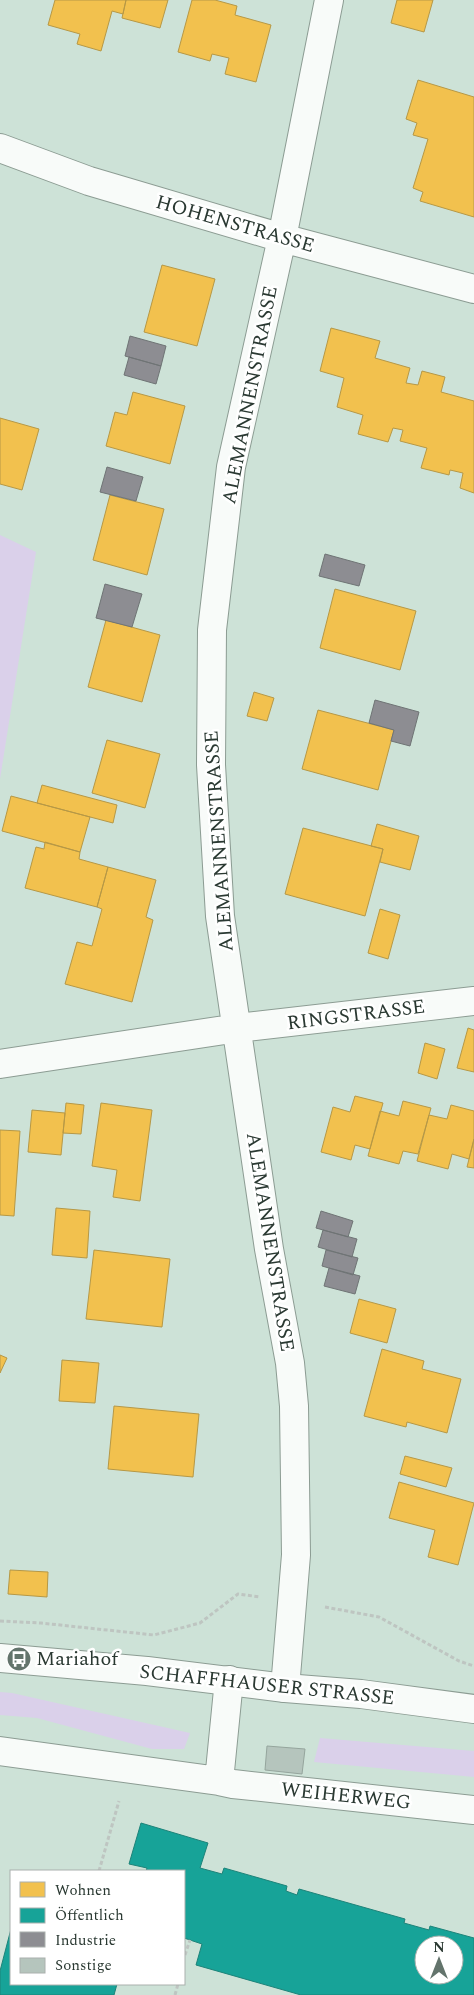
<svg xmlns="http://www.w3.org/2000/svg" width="474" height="1995" font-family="Spectral,serif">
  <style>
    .green { fill: #dad0ea }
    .homes { fill: #f2c14e; stroke: #b69846 }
    .public { fill: #17a398; stroke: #1d8379; fill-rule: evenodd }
    .industry { fill: #8d8d92; stroke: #6f7475 }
    .building { fill: #b5c5bd; stroke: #95a59d }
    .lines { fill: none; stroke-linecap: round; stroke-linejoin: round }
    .minor-casing { stroke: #8c9c93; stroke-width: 30 }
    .major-casing { stroke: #8c9c93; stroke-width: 30 }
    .path { stroke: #bec5c1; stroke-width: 3; stroke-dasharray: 4 2.5; stroke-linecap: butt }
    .minor { stroke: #f8fbf9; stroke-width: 28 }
    .major { stroke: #f8fbf9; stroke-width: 28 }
    .labels { text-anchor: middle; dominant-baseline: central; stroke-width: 5; stroke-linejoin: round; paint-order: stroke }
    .street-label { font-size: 20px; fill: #2a3932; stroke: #fff }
    .poi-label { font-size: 20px; fill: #2a3932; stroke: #fff; text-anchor: start }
  </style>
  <rect width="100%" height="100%" fill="#cde2d7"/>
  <!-- green -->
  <path class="green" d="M 0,535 L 36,552 L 0,779 Z
    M 0,1692 L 12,1693 L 190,1733 L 184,1749 L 152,1749 L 37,1718 L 0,1715 Z
    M 320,1738 L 474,1751 L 474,1777 L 314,1762 Z"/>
  <!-- homes -->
  <path class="homes" d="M 55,0 L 126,0 L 123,14 L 112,11 L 101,51 L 77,44 L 80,34 L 48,25 Z
    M 126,0 L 168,0 L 160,28 L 122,18 Z
    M 192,0 L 215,0 L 237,6 L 235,15 L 271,25 L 256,82 L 225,74 L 229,58 L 212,54 L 210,61 L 178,52 Z
    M 397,0 L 433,0 L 424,32 L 391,23 Z
    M 418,80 L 474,97 L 474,217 L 420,201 L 423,192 L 413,188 L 428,139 L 413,135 L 417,123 L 406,119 Z
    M 162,265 L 215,279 L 197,346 L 144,332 Z
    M 331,328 L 380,341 L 375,358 L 410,368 L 406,383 L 418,385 L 422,371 L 445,377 L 441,392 L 474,401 L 474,493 L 460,488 L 463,473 L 450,470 L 449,475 L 421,468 L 427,448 L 400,441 L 403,430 L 393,428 L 388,442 L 358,434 L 363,415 L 337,407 L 344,378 L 320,371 Z
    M 133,392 L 185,406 L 170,464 L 106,446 L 115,412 L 127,415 Z
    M 0,418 L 39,429 L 22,490 L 0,484 Z
    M 110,495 L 164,509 L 147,575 L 93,560 Z
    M 335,589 L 416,611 L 400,670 L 320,648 Z
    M 106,620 L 160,635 L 142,702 L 88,687 Z
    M 254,692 L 274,698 L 267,721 L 247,716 Z
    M 318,710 L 394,730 L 378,790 L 302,769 Z
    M 107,740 L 160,754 L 145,808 L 92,793 Z
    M 42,785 L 117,805 L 113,823 L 37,803 Z
    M 11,796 L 90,817 L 80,852 L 2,831 Z
    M 377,824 L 419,836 L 410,870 L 380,862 L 383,849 L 371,846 Z
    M 303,828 L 383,849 L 365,916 L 285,894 Z
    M 45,842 L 80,852 L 79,859 L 108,867 L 97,907 L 25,888 L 36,847 L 44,849 Z
    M 108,867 L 156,880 L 146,917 L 153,920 L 132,1002 L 65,984 L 77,942 L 92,946 L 102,909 L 97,907 Z
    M 380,909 L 400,915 L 388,959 L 368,953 Z
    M 468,1028 L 474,1030 L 474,1072 L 457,1068 Z
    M 425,1043 L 445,1049 L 437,1079 L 418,1073 Z
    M 355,1096 L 383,1103 L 370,1149 L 355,1145 L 351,1160 L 321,1152 L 333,1107 L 350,1112 Z
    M 403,1101 L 431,1108 L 418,1154 L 403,1151 L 399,1164 L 368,1156 L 380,1111 L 399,1116 Z
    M 66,1103 L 84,1105 L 81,1134 L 63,1133 Z
    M 101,1103 L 152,1110 L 140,1201 L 113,1197 L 117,1170 L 92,1166 Z
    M 451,1105 L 474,1111 L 474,1139 L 469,1159 L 452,1154 L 448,1169 L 417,1161 L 429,1115 L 447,1119 Z
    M 32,1110 L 65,1113 L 61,1155 L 28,1152 Z
    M 0,1130 L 20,1131 L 14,1216 L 0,1215 Z
    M 474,1139 L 474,1168 L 467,1167 Z
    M 56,1208 L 90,1211 L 87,1258 L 52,1255 Z
    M 94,1250 L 170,1259 L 162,1327 L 86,1319 Z
    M 359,1299 L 396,1309 L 387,1343 L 350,1333 Z
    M 382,1349 L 424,1361 L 422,1369 L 461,1379 L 447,1433 L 407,1422 L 406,1427 L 364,1416 Z
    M 0,1355 L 7,1358 L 0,1373 Z
    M 62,1360 L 99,1363 L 95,1403 L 59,1401 Z
    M 114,1406 L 199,1414 L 193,1477 L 108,1469 Z
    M 405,1456 L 452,1468 L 446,1487 L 400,1474 Z
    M 399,1482 L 474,1503 L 458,1565 L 428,1557 L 435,1530 L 389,1518 Z
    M 10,1570 L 48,1572 L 47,1597 L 8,1594 Z"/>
  <!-- public -->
  <path class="public" d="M 141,1823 L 208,1843 L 200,1868 L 222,1874 L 224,1868 L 287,1886 L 286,1891 L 297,1895 L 299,1889 L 405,1919 L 404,1923 L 429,1930 L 430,1926 L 474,1938 L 474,1995 L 301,1995 L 196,1965 L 202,1944 L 184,1938 L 184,1871 L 146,1871 L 147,1868 L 129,1864 ZM 424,1945 L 454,1945 L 454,1975 L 424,1975 Z
    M 11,1929 L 11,1984 L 117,1984 L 114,1995 L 0,1995 L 0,1971 Z"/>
  <!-- industry -->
  <path class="industry" d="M 130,336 L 166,346 L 161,366 L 125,356 Z
    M 129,357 L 161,366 L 156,384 L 124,375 Z
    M 107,467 L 143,477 L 136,501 L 100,492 Z
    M 325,554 L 365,565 L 359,586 L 319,576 Z
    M 105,584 L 142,594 L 132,627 L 96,618 Z
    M 375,700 L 419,712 L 410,746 L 391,741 L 394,730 L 369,723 Z
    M 321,1211 L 353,1221 L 348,1237 L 316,1228 Z
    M 323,1230 L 357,1239 L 352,1257 L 318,1247 Z
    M 326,1250 L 358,1258 L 353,1275 L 322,1266 Z
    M 329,1268 L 360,1276 L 355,1294 L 324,1286 Z"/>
  <!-- building -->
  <path class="building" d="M 267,1746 L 305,1749 L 302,1774 L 265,1770 Z"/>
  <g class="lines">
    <defs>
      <path id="minor" d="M 0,148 L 89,181 L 282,238 L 474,289
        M 0,1064 L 238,1028 L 474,1001
        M 229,1680 L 219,1781 L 233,1784 L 474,1810
        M 285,1688 L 296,1555 L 294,1406 L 290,1363 L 269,1249 L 220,916 L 211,765 L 212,630 L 231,467 L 282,238 L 329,0
        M 0,1751 L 219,1781"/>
      <path id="major" d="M 0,1658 L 147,1671 L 285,1688 L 361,1694 L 474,1709"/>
    </defs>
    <!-- minor casing -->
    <use href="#minor" class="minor-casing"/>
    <!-- major casing -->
    <use href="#major" class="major-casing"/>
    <!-- path -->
    <path class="path" d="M 325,1607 L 379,1617 L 459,1661 L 474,1666
      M 0,1621 L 41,1623 L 154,1635 L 200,1623 L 238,1594 L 260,1597
      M 99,1871 L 119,1801
      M 185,1955 L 190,1940
      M 175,1995 L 178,1984"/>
    <!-- minor -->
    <use href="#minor" class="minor"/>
    <!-- major -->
    <use href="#major" class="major"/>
  </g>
  <!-- icons -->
  <defs>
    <symbol id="bus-disc" viewBox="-11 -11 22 22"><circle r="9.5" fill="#63746c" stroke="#fff"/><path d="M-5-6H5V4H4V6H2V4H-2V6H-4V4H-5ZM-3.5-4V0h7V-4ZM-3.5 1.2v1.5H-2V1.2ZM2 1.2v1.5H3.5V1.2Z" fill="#fff"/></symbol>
  </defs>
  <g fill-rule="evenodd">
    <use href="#bus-disc" x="5" y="1645" width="28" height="28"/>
  </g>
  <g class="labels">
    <!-- street labels -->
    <g class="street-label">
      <text transform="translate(235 224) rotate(16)">HOHENSTRASSE</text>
      <text transform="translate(250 395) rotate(-79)">ALEMANNENSTRASSE</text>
      <text transform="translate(219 841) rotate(-94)">ALEMANNENSTRASSE</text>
      <text transform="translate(356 1015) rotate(-7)">RINGSTRASSE</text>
      <text transform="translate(270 1242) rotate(81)">ALEMANNENSTRASSE</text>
      <text transform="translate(267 1685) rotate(6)">SCHAFFHAUSER STRASSE</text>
      <text transform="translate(346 1796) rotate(6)">WEIHERWEG</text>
    </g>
    <!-- poi labels -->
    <g class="poi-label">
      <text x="36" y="1659">Mariahof</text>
    </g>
  </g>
  <!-- legend -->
  <rect x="10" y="1870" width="175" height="115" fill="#ffffff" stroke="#aab0ad"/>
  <rect x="20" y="1882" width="25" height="15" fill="#f2c14e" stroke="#aab0ad"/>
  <text x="55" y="1895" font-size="15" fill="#2a3932">Wohnen</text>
  <rect x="20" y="1908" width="25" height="15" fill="#17a398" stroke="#aab0ad"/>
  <text x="55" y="1920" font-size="15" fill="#2a3932">Öffentlich</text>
  <rect x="20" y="1932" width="25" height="15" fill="#8d8d92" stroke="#aab0ad"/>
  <text x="55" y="1945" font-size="15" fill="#2a3932">Industrie</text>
  <rect x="20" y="1958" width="25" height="15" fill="#b5c5bd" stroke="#aab0ad"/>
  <text x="55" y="1970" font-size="15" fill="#2a3932">Sonstige</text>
  <!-- north arrow -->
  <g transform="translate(439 1960)"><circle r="24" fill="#ffffff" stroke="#aab0ad"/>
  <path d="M0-4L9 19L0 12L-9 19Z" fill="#63746c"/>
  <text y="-8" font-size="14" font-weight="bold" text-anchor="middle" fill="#2a3932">N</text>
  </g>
</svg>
